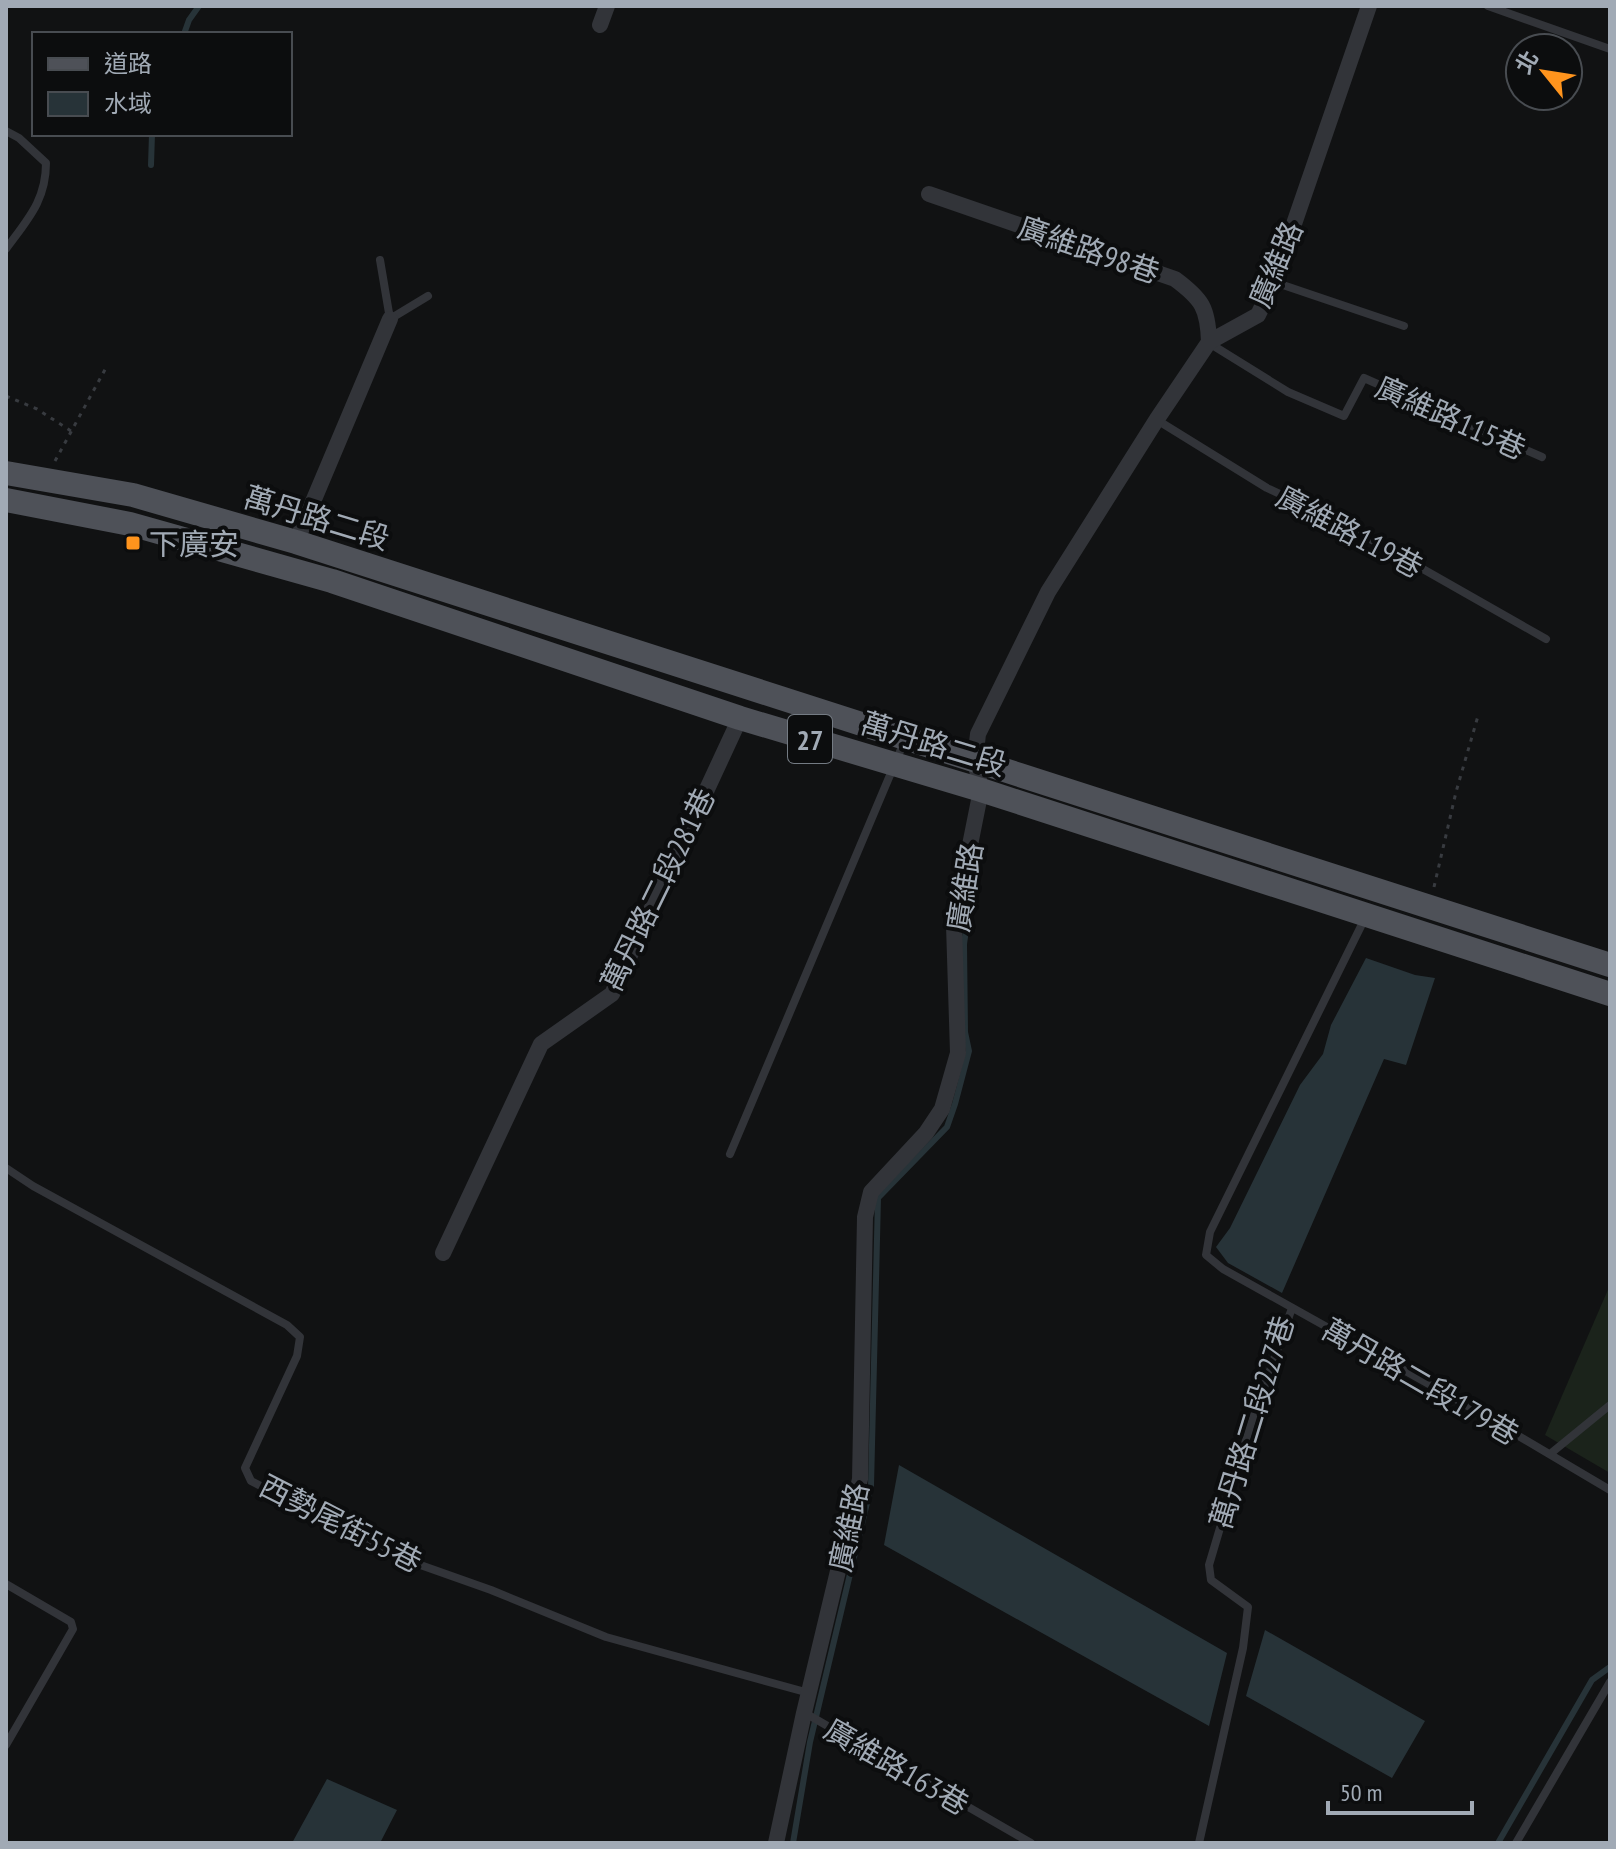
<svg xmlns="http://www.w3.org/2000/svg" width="1616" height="1849" font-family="'PT Sans Narrow','Noto Sans TC',sans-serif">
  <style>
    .green { fill: #1b231b }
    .water { fill: #273338 }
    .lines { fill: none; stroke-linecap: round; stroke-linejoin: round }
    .stream { stroke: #273338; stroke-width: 6 }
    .path { stroke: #383b40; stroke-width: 3; stroke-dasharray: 4 6; stroke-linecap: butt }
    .lane { stroke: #323439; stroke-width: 8 }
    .street { stroke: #323439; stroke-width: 16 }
    .primary { stroke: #4e5158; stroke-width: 24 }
    .poi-dot { fill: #ff941d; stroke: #0c0d0e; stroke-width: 3 }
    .labels { text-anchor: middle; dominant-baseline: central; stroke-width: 8; stroke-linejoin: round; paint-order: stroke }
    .shield { fill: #0c0d0e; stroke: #747b83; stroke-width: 2 }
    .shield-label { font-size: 28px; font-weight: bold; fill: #a1aab5 }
    .street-label { font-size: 30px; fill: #a1aab5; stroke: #0c0d0e }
    .poi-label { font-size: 30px; fill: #a1aab5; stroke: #0c0d0e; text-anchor: start }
  </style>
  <rect width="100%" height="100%" fill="#111213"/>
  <!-- green -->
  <path class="green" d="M 1610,1285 L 1610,1473 L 1545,1435 Z"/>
  <!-- water -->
  <path class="water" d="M 1366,958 L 1415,975 L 1435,978 L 1406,1065 L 1384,1059 L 1282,1293 L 1228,1263 L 1216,1247 L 1230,1228 L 1300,1085 L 1323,1054 L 1331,1025 Z
    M 899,1465 L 1227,1653 L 1209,1726 L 884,1545 Z
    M 1265,1630 L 1425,1721 L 1392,1778 L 1246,1696 Z
    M 327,1779 L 397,1810 L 380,1843 L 292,1843 Z"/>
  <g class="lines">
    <!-- stream -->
    <path class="stream" d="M 184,34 L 189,20 L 199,6
      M 151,165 L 152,134
      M 793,1843 L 810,1742 L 871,1486 L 878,1198 L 947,1127 L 955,1104 L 969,1051 L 965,1032 L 964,944 L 972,887 L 970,873
      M 1498,1843 L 1592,1680 L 1610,1667"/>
    <!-- path -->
    <path class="path" d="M 6,396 L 37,409 L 71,431
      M 55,461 L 107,366
      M 1434,887 L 1456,792 L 1478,716"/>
    <!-- lane -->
    <path class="lane" d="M 1488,6 L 1610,49
      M 6,131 L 19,138 L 46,163 C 46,201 27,220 6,249
      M 380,260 L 390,319 L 428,296
      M 1274,282 L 1404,326
      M 1209,343 L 1288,392 L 1344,416 L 1364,378 L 1542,457
      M 1157,420 L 1267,488 L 1342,523 L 1546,639
      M 1366,916 L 1210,1232 L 1206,1255 L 1223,1269 L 1461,1402 L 1610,1490
      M 730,1154 L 904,742
      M 6,1168 L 33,1186 L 287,1325 L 300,1337 L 297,1356 L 245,1468 L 251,1481 L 395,1556 L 491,1590 L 606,1637 L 809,1693
      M 1550,1454 L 1610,1405
      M 6,1584 L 71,1622 L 73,1629 L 6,1745
      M 805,1713 L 1031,1843
      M 1199,1843 L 1243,1648 L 1248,1607 L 1211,1580 L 1209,1565 L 1250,1427 L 1292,1308
      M 1516,1843 L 1610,1682"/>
    <!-- street -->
    <path class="street" d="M 600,25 L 607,6
      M 929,194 L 1175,279 C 1202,299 1208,308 1209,342
      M 296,542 L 390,319
      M 443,1253 L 541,1044 L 612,994 L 740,718
      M 776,1843 L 804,1713 L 860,1479 L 865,1217 L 871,1192 L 926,1133 L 942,1109 L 958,1053 L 954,925 L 981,790 L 975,760 L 978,734 L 1048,592 L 1157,419 L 1209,342 L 1258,315 L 1274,282 L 1369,6"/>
    <!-- primary -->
    <path class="primary" d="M 6,473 L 133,495 L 296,542 L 1610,965
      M 6,500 L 130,524 L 332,581 L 740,718 L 981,790 L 1610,994"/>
  </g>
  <!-- markers -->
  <rect class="poi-dot" x="125" y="535" width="16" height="16" rx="4"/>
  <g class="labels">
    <!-- shield labels -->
    <rect class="shield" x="788" y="715" width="44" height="48" rx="6"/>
    <g class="shield-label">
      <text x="810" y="739">27</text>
    </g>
    <!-- street labels -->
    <g class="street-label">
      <text transform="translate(1089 249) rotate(19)">廣維路98巷</text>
      <text transform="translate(1275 264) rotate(-67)">廣維路</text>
      <text transform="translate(1451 417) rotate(24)">廣維路115巷</text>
      <text transform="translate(317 517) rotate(17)">萬丹路二段</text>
      <text transform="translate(1350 531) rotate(28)">廣維路119巷</text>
      <text transform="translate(934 743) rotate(17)">萬丹路二段</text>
      <text transform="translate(964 887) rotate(-81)">廣維路</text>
      <text transform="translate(657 889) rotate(-64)">萬丹路二段281巷</text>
      <text transform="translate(1421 1381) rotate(30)">萬丹路二段179巷</text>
      <text transform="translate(1251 1422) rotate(-73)">萬丹路二段227巷</text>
      <text transform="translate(341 1523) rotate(27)">西勢尾街55巷</text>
      <text transform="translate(848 1527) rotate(-78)">廣維路</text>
      <text transform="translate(897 1766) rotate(30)">廣維路163巷</text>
    </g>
    <!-- poi labels -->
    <g class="poi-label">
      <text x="149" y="543">下廣安</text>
    </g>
  </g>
  <!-- border -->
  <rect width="1616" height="1849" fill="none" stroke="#a1aab5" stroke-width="16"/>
  <!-- legend -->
  <rect x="32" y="32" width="260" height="104" fill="#0c0d0e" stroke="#484c51" stroke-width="2"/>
  <rect x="48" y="58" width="40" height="12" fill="#4e5158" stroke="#484c51" stroke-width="2"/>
  <text x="104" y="72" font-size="24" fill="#a1aab5">道路</text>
  <rect x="48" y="92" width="40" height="24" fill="#273338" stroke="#484c51" stroke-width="2"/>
  <text x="104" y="112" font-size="24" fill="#a1aab5">水域</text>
  <!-- north arrow -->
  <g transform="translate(1544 72) rotate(300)"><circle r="38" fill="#0c0d0e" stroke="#484c51" stroke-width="2"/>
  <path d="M0-6L14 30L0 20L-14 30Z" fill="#ff941d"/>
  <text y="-12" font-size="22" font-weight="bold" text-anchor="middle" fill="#a1aab5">北</text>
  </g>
  <!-- scale -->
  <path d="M1328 1801v12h144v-12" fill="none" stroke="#a1aab5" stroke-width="4"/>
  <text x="1340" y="1801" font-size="24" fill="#a1aab5" stroke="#0c0d0e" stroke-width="6" paint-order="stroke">50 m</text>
</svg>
